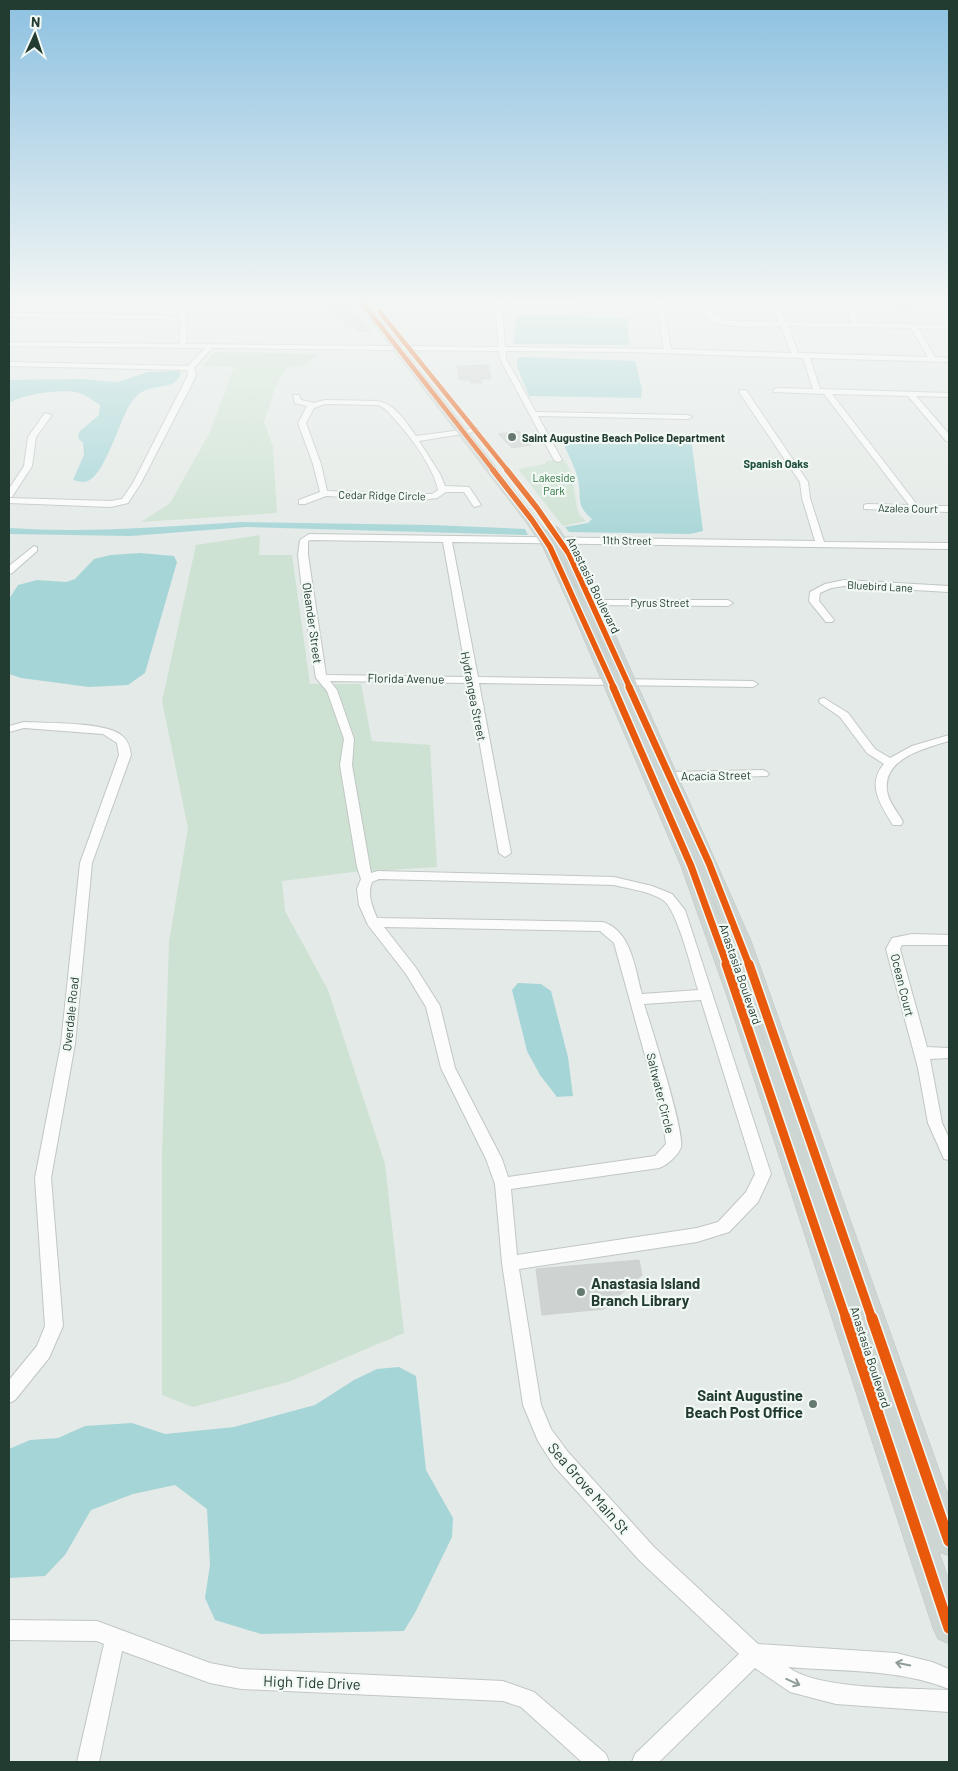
<svg xmlns="http://www.w3.org/2000/svg" width="958" height="1771" font-family="Barlow,sans-serif">
  <style>
    .green { fill: #cde2d2 }
    .water { fill: #a6d5d7 }
    .building { fill: #ced3d1; stroke: #cdd2cf }
    .lines { fill: none; stroke-linecap: round; stroke-linejoin: round }
    .street-casing { stroke: #c1c7c4; stroke-width: 2 }
    .primary-casing { stroke: #bdc6c2; stroke-width: 1 }
    .street { fill: #fbfcfb; fill-rule: evenodd }
    .primary { fill: #cdd6d3; fill-rule: evenodd }
    .cycleway-far4-casing { stroke: #f2f8f4; stroke-width: 6 }
    .cycleway-far3-casing { stroke: #f2f8f4; stroke-width: 8 }
    .cycleway-far2-casing { stroke: #f2f8f4; stroke-width: 10 }
    .cycleway-far1-casing { stroke: #f2f8f4; stroke-width: 12 }
    .cycleway-casing { stroke: #f2f8f4; stroke-width: 14 }
    .cycleway-far4 { stroke: #e8590c; stroke-width: 4.5 }
    .cycleway-far3 { stroke: #e8590c; stroke-width: 5.5 }
    .cycleway-far2 { stroke: #e8590c; stroke-width: 7 }
    .cycleway-far1 { stroke: #e8590c; stroke-width: 9 }
    .cycleway { stroke: #e8590c; stroke-width: 11 }
    .oneway { stroke: #8e9c96 }
    .poi-dot { fill: #667971; stroke: #f2f8f4; stroke-width: 2 }
    .labels { text-anchor: middle; dominant-baseline: central; stroke-width: 4.5; stroke-linejoin: round; paint-order: stroke }
    .far-poi-label { font-size: 11px; font-weight: bold; fill: #223c32; stroke: #f2f8f4; text-anchor: start }
    .far-neighbourhood-label { font-size: 11px; font-weight: bold; fill: #1e4e3d; stroke: #f2f8f4 }
    .far-park-label { font-size: 11px; fill: #2d7240; stroke: #f2f8f4 }
    .far-street-label { font-size: 11px; fill: #223c32; stroke: #f2f8f4 }
    .street-label { font-size: 12px; fill: #223c32; stroke: #f2f8f4 }
    .near-poi-label { font-size: 15px; font-weight: bold; fill: #223c32; stroke: #f2f8f4; text-anchor: start }
    .near-street-label { font-size: 15px; fill: #223c32; stroke: #f2f8f4 }
  </style>
  <rect width="100%" height="100%" fill="#e4eae7"/>
  <!-- green -->
  <path class="green" d="M 214,352 L 317,354 L 306,365 L 286,368 L 275,388 L 264,422 L 273,447 L 277,513 L 141,522 L 170,503 L 210,432 L 234,367 L 203,366 Z
    M 565,460 L 572,475 L 577,508 L 580,516 L 586,521 L 563,526 L 518,469 L 545,464 L 547,461 Z
    M 260,535 L 259,555 L 292,555 L 310,684 L 361,684 L 372,741 L 430,745 L 437,867 L 353,872 L 282,881 L 285,911 L 328,990 L 385,1164 L 404,1333 L 288,1382 L 193,1407 L 162,1395 L 162,1156 L 169,942 L 188,828 L 162,701 L 196,545 Z"/>
  <!-- water -->
  <path class="water" d="M 885,301 L 913,301 L 916,307 L 913,311 L 888,307 Z
    M 517,316 L 627,318 L 629,345 L 514,344 Z
    M 523,357 L 635,361 L 642,389 L 641,398 L 529,396 L 517,366 L 517,359 Z
    M 177,371 L 181,372 C 178,389 158,385 146,390 C 137,393 130,403 126,412 C 118,427 104,474 88,481 C 83,483 78,481 73,480 L 84,455 L 83,443 L 78,438 L 79,432 L 99,415 L 100,405 C 92,400 85,394 76,392 C 59,389 23,394 9,403 L 9,380 L 83,379 L 113,382 L 121,381 L 148,372 Z
    M 580,434 L 691,438 L 703,531 L 690,534 L 569,532 L 565,527 L 588,523 L 592,519 C 575,505 582,498 578,480 C 575,466 567,452 561,439 L 567,435 Z
    M 240,522 L 431,525 L 525,529 L 528,535 L 246,527 L 131,536 L 9,534 L 9,528 C 86,533 163,527 240,522 Z
    M 140,553 L 174,556 L 177,562 L 145,673 L 128,685 L 89,687 L 21,678 L 9,674 L 9,599 L 18,585 L 37,580 L 66,582 L 75,579 L 94,559 L 111,555 Z
    M 518,983 L 541,984 L 551,991 L 568,1057 L 573,1096 L 557,1097 L 540,1075 L 527,1051 L 512,990 Z
    M 399,1367 L 416,1376 L 426,1470 L 453,1518 L 452,1537 L 416,1611 L 404,1631 L 261,1634 L 215,1620 L 205,1598 L 210,1565 L 207,1509 L 175,1485 L 133,1494 L 91,1510 L 65,1555 L 45,1576 L 9,1578 L 9,1449 L 30,1440 L 58,1438 L 85,1426 L 132,1423 L 165,1434 L 234,1427 L 315,1405 L 354,1380 L 377,1369 Z"/>
  <!-- building -->
  <path class="building" d="M 349,305 L 362,321 L 371,331 L 358,332 L 354,328 L 348,328 L 330,307 Z
    M 488,365 L 491,379 L 481,379 L 482,383 L 471,383 L 470,380 L 459,380 L 457,366 Z
    M 519,431 L 531,445 L 512,448 L 498,434 Z
    M 639,1260 L 642,1275 L 604,1309 L 542,1315 L 536,1269 Z"/>
  <g class="lines">
    <defs>
      <path id="street" d="M 181,301 L 187,301 L 186,344 L 499,347 L 495,301 L 582,301 L 569,306 L 502,305 L 505,347 L 664,349 L 656,301 L 662,301 L 671,349 L 791,353 L 781,326 C 764,326 723,330 710,319 C 705,314 703,307 701,301 L 707,301 L 715,316 L 730,321 L 779,322 L 772,301 L 778,301 L 786,322 L 853,323 L 843,301 L 849,301 L 860,323 L 949,325 L 949,329 L 918,328 L 935,357 L 949,358 L 949,362 L 810,358 L 820,389 L 949,393 L 949,397 L 916,396 L 949,434 L 949,441 L 946,441 L 908,396 L 832,394 L 918,506 L 949,506 L 949,512 L 864,509 L 864,505 L 867,504 L 909,505 L 824,394 L 774,392 L 773,390 L 777,388 L 813,389 L 803,358 L 629,352 L 506,351 L 506,359 L 536,412 L 688,415 L 692,417 L 688,419 L 538,416 L 562,460 L 558,462 L 554,460 L 500,359 L 499,351 L 212,348 L 194,368 L 196,375 L 192,384 L 141,483 L 128,503 L 111,507 L 9,503 L 9,498 L 111,501 L 122,499 L 133,483 L 188,375 L 187,370 L 9,366 L 9,362 L 188,366 L 205,348 L 9,346 L 9,342 L 180,344 L 180,322 L 158,319 L 9,317 L 9,313 L 158,315 L 180,318 ZM 788,326 L 911,328 L 928,357 L 798,353 Z
        M 454,301 L 464,301 L 451,306 L 448,304 Z
        M 740,390 L 746,390 L 808,482 L 810,498 L 824,542 L 949,543 L 949,549 L 452,542 L 478,677 L 753,681 L 758,684 L 753,687 L 479,683 L 511,853 L 505,857 L 499,853 L 469,683 L 330,681 L 337,690 L 354,739 L 352,765 L 371,873 L 378,871 L 614,877 L 652,886 L 672,894 L 685,910 L 771,1174 L 758,1202 L 729,1232 L 697,1242 L 519,1269 L 541,1405 L 551,1429 L 568,1452 L 654,1547 L 758,1644 L 896,1653 L 932,1662 L 949,1669 L 949,1689 C 896,1668 843,1672 788,1667 C 817,1690 909,1688 949,1690 L 949,1712 L 836,1704 L 790,1692 L 755,1668 L 659,1762 L 632,1762 L 635,1754 L 739,1654 L 640,1561 L 554,1466 L 538,1441 L 523,1405 L 502,1263 L 495,1184 L 486,1159 L 441,1068 L 426,1007 L 406,974 L 368,925 L 359,905 L 357,889 L 361,879 L 357,867 L 340,765 L 344,739 L 327,691 L 316,678 L 303,598 L 298,555 L 300,540 L 309,534 L 815,541 L 802,498 L 800,482 L 739,392 ZM 311,540 L 443,542 L 467,677 L 326,675 L 308,555 L 308,541 ZM 379,879 L 614,885 C 630,889 649,891 663,900 C 677,909 692,971 698,990 L 642,994 C 635,970 632,931 603,922 L 377,918 C 372,906 367,894 372,882 ZM 384,927 L 600,931 L 614,943 L 663,1121 L 666,1144 L 655,1156 L 508,1177 L 502,1159 L 455,1068 L 440,1006 L 416,968 ZM 701,1000 L 755,1174 L 746,1192 L 718,1222 L 697,1228 L 517,1255 L 511,1189 L 659,1168 C 666,1166 679,1155 681,1147 C 685,1133 651,1026 644,1004 Z
        M 293,395 L 299,395 L 301,400 L 314,403 L 325,400 L 378,401 C 396,405 406,422 416,436 L 477,428 L 478,430 L 474,432 L 419,441 L 440,474 L 445,486 L 469,487 L 481,505 L 474,507 L 464,492 L 446,492 L 437,498 L 422,500 L 326,496 L 305,504 L 299,504 L 299,500 L 320,492 L 313,464 L 298,423 L 307,406 L 295,403 ZM 325,404 L 378,405 L 384,408 C 403,426 433,464 438,490 L 432,494 L 422,494 L 327,491 L 321,464 L 306,423 L 314,408 Z
        M 45,413 L 52,415 L 36,437 L 32,466 L 12,497 L 9,497 L 9,489 L 24,466 L 28,437 Z
        M 34,546 L 37,547 L 37,551 L 12,573 L 9,574 L 9,566 Z
        M 844,580 L 949,586 L 949,592 L 844,586 L 831,588 L 820,593 L 819,601 L 834,620 L 832,622 L 826,622 L 809,601 L 810,592 L 825,584 Z
        M 593,600 L 728,600 L 733,603 L 728,606 L 590,605 L 588,603 Z
        M 824,698 L 848,713 L 875,749 L 890,758 L 912,746 L 949,735 L 949,741 C 926,748 883,758 887,790 C 888,802 898,812 903,822 L 901,825 L 893,825 C 881,806 866,784 884,764 L 867,753 L 840,717 L 820,703 L 819,701 L 820,699 Z
        M 24,722 C 47,723 105,722 121,735 C 128,740 130,747 131,755 L 92,863 L 75,1044 L 51,1178 L 63,1326 L 49,1358 L 15,1400 L 9,1403 L 9,1380 L 37,1346 L 45,1326 L 35,1178 L 61,1044 L 80,863 L 119,755 L 117,743 L 103,734 L 24,728 L 9,732 L 9,726 Z
        M 763,770 L 767,772 L 769,774 L 767,776 L 669,780 L 663,776 L 669,772 Z
        M 912,934 L 949,935 L 949,945 L 902,945 L 900,949 L 927,1047 L 949,1048 L 949,1058 L 930,1059 L 942,1123 L 949,1138 L 949,1160 L 944,1159 L 928,1123 L 918,1068 L 886,949 L 892,938 Z
        M 9,1620 L 97,1621 L 210,1663 L 241,1669 L 503,1681 L 534,1692 L 606,1754 L 609,1762 L 582,1762 L 521,1707 L 503,1701 L 241,1689 L 210,1683 L 122,1651 L 99,1762 L 77,1762 L 104,1644 L 97,1641 L 9,1640 Z"/>
      <path id="primary" d="M 356,301 L 366,301 L 549,535 L 546,530 L 548,527 L 558,527 L 560,530 L 584,570 L 605,612 L 751,941 L 949,1498 L 949,1556 L 939,1552 L 949,1581 L 949,1644 L 938,1639 L 933,1628 L 727,996 L 681,866 L 569,604 L 543,547 L 526,522 ZM 561,555 L 589,612 L 616,675 ZM 712,897 L 731,941 L 768,1052 Z"/>
    </defs>
    <!-- street casing -->
    <use href="#street" class="street-casing"/>
    <!-- primary casing -->
    <use href="#primary" class="primary-casing"/>
    <!-- street -->
    <use href="#street" class="street"/>
    <!-- primary -->
    <use href="#primary" class="primary"/>
    <defs>
      <path id="cycleway-far4" d="M 361,301 L 494,471
        M 379,311 L 508,471"/>
      <path id="cycleway-far3" d="M 493,470 L 532,520 L 550,547 L 614,688
        M 507,470 L 537,508 L 569,554 L 630,688"/>
      <path id="cycleway-far2" d="M 613,687 L 691,866 L 727,965
        M 629,687 L 709,863 L 749,965"/>
      <path id="cycleway-far1" d="M 726,964 L 846,1319
        M 749,964 L 872,1319"/>
      <path id="cycleway" d="M 846,1318 L 949,1628
        M 872,1318 L 949,1541"/>
    </defs>
    <!-- cycleway-far4 casing -->
    <use href="#cycleway-far4" class="cycleway-far4-casing"/>
    <!-- cycleway-far3 casing -->
    <use href="#cycleway-far3" class="cycleway-far3-casing"/>
    <!-- cycleway-far2 casing -->
    <use href="#cycleway-far2" class="cycleway-far2-casing"/>
    <!-- cycleway-far1 casing -->
    <use href="#cycleway-far1" class="cycleway-far1-casing"/>
    <!-- cycleway casing -->
    <use href="#cycleway" class="cycleway-casing"/>
    <!-- cycleway-far4 -->
    <use href="#cycleway-far4" class="cycleway-far4"/>
    <!-- cycleway-far3 -->
    <use href="#cycleway-far3" class="cycleway-far3"/>
    <!-- cycleway-far2 -->
    <use href="#cycleway-far2" class="cycleway-far2"/>
    <!-- cycleway-far1 -->
    <use href="#cycleway-far1" class="cycleway-far1"/>
    <!-- cycleway -->
    <use href="#cycleway" class="cycleway"/>
  </g>
  <!-- one-way arrows -->
  <defs><path id="oneway-shaft" d="M-6 0H5M1.5-3L5.5 0L1.5 3" fill="none" stroke-width="1.6" stroke-linecap="round" stroke-linejoin="round" transform="scale(1.25)"/></defs>
  <g class="oneway">
    <use href="#oneway-shaft" transform="translate(903 1664) rotate(-169)"/>
    <use href="#oneway-shaft" transform="translate(793 1682) rotate(24)"/>
  </g>
  <!-- sky -->
  <linearGradient id="sky" x2="0" y2="1"><stop stop-color="#8dc1e1"/><stop offset="0.55" stop-color="#f3f6f4"/><stop offset="1" stop-color="#f3f6f4" stop-opacity="0"/></linearGradient>
  <rect width="958" height="549" fill="url(#sky)"/>
  <!-- markers -->
  <g class="poi-dot">
    <circle cx="512" cy="437" r="5"/>
    <circle cx="581" cy="1292" r="5"/>
    <circle cx="813" cy="1404" r="5"/>
  </g>
  <g class="labels">
    <!-- far-poi labels -->
    <g class="far-poi-label">
      <text x="522" y="437">Saint Augustine Beach Police Department</text>
    </g>
    <!-- far-neighbourhood labels -->
    <g class="far-neighbourhood-label">
      <text x="776" y="463">Spanish Oaks</text>
    </g>
    <!-- far-park labels -->
    <g class="far-park-label">
      <text x="554" y="477">Lakeside<tspan x="554" dy="13">Park</tspan></text>
    </g>
    <!-- far-street labels -->
    <g class="far-street-label">
      <text transform="translate(382 495) rotate(1)">Cedar Ridge Circle</text>
      <text transform="translate(908 508) rotate(1)">Azalea Court</text>
      <text transform="translate(627 540) rotate(1)">11th Street</text>
      <text transform="translate(880 586) rotate(3)">Bluebird Lane</text>
      <text x="660" y="602">Pyrus Street</text>
    </g>
    <!-- street labels -->
    <g class="street-label">
      <text transform="translate(594 585) rotate(64)">Anastasia Boulevard</text>
      <text transform="translate(313 623) rotate(82)">Oleander Street</text>
      <text transform="translate(406 678) rotate(1)">Florida Avenue</text>
      <text transform="translate(474 696) rotate(79)">Hydrangea Street</text>
      <text transform="translate(716 775) rotate(-1)">Acacia Street</text>
      <text transform="translate(741 974) rotate(71)">Anastasia Boulevard</text>
      <text transform="translate(903 985) rotate(76)">Ocean Court</text>
      <text transform="translate(70 1014) rotate(-84)">Overdale Road</text>
      <text transform="translate(661 1093) rotate(76)">Saltwater Circle</text>
      <text transform="translate(871 1357) rotate(72)">Anastasia Boulevard</text>
    </g>
    <!-- near-poi labels -->
    <g class="near-poi-label">
      <text x="591" y="1283">Anastasia Island<tspan x="591" dy="17">Branch Library</tspan></text>
      <text x="803" y="1395" text-anchor="end">Saint Augustine<tspan x="803" dy="17">Beach Post Office</tspan></text>
    </g>
    <!-- near-street labels -->
    <g class="near-street-label">
      <text transform="translate(589 1488) rotate(49)">Sea Grove Main St</text>
      <text transform="translate(312 1682) rotate(2)">High Tide Drive</text>
    </g>
  </g>
  <!-- border -->
  <rect width="958" height="1771" fill="none" stroke="#223c32" stroke-width="20"/>
  <!-- north arrow -->
  <g transform="translate(35 35) rotate(3)" stroke="#f2f8f4" stroke-width="4" paint-order="stroke">
  <path d="M0-4L9 19L0 12L-9 19Z" fill="#223c32"/>
  <text y="-8" font-size="14" font-weight="bold" text-anchor="middle" fill="#223c32">N</text>
  </g>
</svg>
